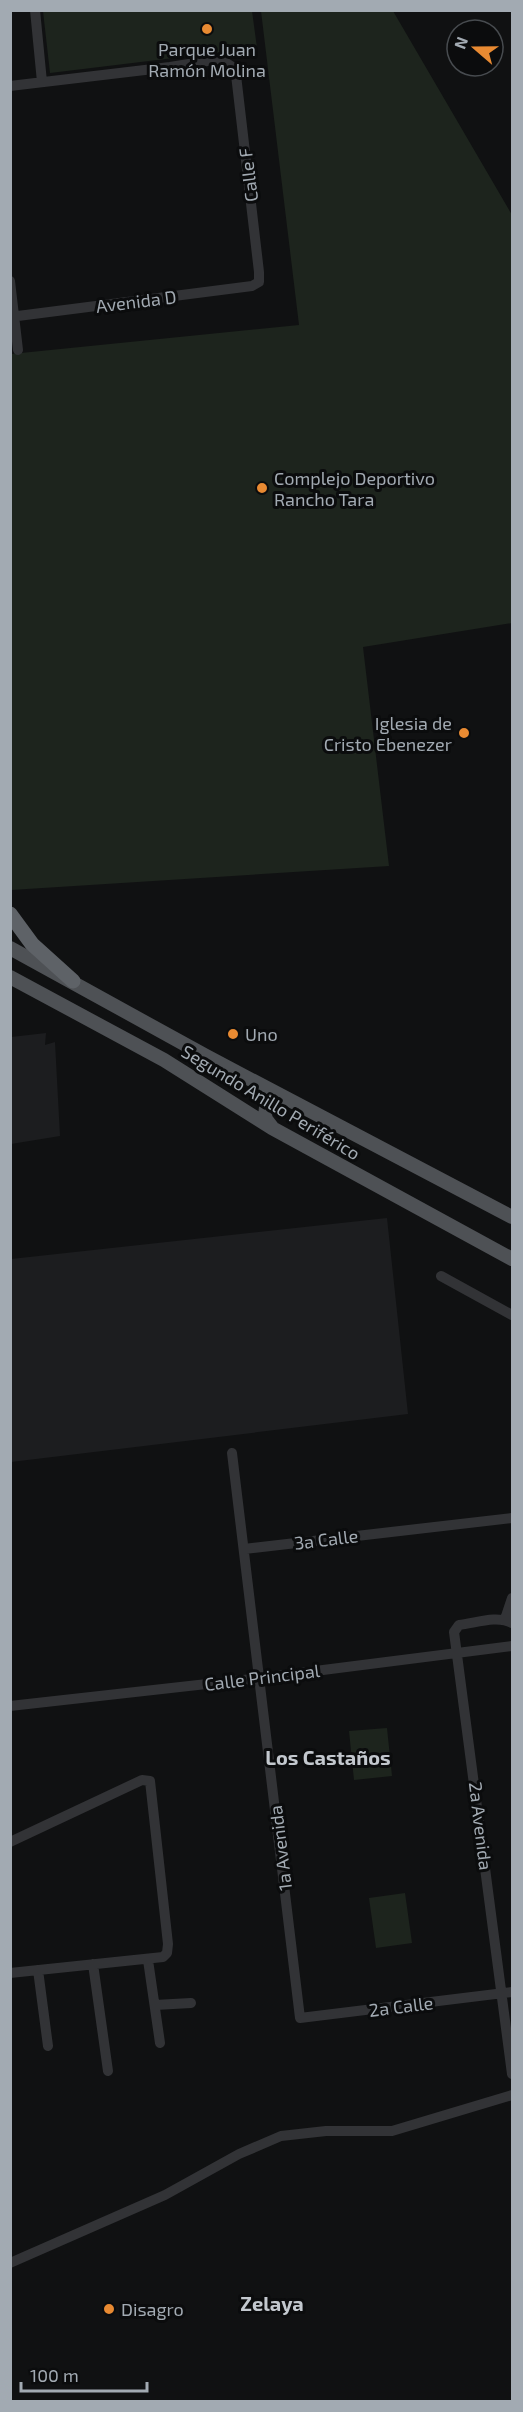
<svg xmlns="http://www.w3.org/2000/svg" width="523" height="2412" font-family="'Exo 2',sans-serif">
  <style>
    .built { fill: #1c1d1f }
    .green { fill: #1d241d }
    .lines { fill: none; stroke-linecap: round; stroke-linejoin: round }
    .minor { stroke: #323336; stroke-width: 10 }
    .major { stroke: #4e5155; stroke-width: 14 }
    .highway { stroke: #5e6267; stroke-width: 15 }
    .poi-dot { fill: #e88a32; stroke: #0b0c0d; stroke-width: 2 }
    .labels { text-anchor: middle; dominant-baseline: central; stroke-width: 6; stroke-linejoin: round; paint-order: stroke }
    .poi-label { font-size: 18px; fill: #a2aab2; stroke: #0b0c0d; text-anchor: start }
    .street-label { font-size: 18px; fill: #a2aab2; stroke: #0b0c0d }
    .neighbourhood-label { font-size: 20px; font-weight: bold; fill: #c3c8ce; stroke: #0b0c0d }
  </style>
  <rect width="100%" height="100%" fill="#101112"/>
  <!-- built -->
  <path class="built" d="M 46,1033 L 45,1045 L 55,1042 L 60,1136 L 11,1144 L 11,1037 Z
    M 387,1218 L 408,1414 L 11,1462 L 11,1259 Z"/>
  <!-- green -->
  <path class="green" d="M 43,11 L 252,11 L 257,48 L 50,73 Z
    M 261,11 L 393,11 L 512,215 L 512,623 L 363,647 L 389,866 L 11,890 L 11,354 L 299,325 Z
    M 387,1728 L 392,1776 L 354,1780 L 349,1731 Z
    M 405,1893 L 412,1943 L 376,1948 L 369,1898 Z"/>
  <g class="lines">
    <!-- minor -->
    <path class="minor" d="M 35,10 L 42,82
      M 10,86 L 170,67 L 220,59 L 234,68 L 236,75 L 259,272 L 259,282 L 252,286 L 10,317
      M 10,281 L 18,350
      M 441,1276 L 512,1315
      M 232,1453 L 300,2018 L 512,1992
      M 244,1549 L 512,1518
      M 505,1619 L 512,1598
      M 512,1623 C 497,1615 476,1623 459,1625 L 454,1632 L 512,2074
      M 10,1706 L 260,1678 L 512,1646
      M 10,1842 L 142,1780 L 150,1781 L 168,1944 L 167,1953 L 163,1957 L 10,1973
      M 148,1960 L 160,2043
      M 93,1964 L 108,2071
      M 38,1970 L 48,2046
      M 155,2005 L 191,2003
      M 10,2263 L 165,2195 L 239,2154 L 281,2136 L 326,2131 L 392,2131 L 512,2095"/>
    <!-- major -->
    <path class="major" d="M 10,948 L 206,1056 L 512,1217
      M 10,977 L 164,1060 L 272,1128 L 512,1259
      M 272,1127 L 265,1118 L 266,1107 L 275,1099 L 286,1099"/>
    <!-- highway -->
    <path class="highway" d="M 10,914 L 32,944 L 73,981"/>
  </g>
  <!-- markers -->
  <g class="poi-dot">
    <circle cx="207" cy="29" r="6"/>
    <circle cx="262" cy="488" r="6"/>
    <circle cx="464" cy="733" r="6"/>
    <circle cx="233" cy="1034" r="6"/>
    <circle cx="109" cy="2309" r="6"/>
  </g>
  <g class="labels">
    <!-- poi labels -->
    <g class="poi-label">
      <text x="207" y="49" text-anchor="middle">Parque Juan<tspan x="207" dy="21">Ramón Molina</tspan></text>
      <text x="274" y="478">Complejo Deportivo<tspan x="274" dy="21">Rancho Tara</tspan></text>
      <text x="452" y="723" text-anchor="end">Iglesia de<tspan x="452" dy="21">Cristo Ebenezer</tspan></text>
      <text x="245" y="1034">Uno</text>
      <text x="121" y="2309">Disagro</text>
    </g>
    <!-- street labels -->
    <g class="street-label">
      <text transform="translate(248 175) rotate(-97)">Calle F</text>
      <text transform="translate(136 301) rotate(-7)">Avenida D</text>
      <text transform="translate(271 1102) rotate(31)">Segundo Anillo Periférico</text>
      <text transform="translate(326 1539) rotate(-7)">3a Calle</text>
      <text transform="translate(262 1677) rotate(-7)">Calle Principal</text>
      <text transform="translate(481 1826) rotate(83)">2a Avenida</text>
      <text transform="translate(280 1848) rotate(-97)">1a Avenida</text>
      <text transform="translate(401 2006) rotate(-7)">2a Calle</text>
    </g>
    <!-- neighbourhood labels -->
    <g class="neighbourhood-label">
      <text x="328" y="1757">Los Castaños</text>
      <text x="272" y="2303">Zelaya</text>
    </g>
  </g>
  <!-- border -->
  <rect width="523" height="2412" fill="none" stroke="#a2aab2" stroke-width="24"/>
  <!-- north arrow -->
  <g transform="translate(475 48) rotate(290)"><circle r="28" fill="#0b0c0d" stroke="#474b4f" stroke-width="1.5"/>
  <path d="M0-4.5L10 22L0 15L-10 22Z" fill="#e88a32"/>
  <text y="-9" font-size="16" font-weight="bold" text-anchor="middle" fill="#a2aab2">N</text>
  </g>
  <!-- scale -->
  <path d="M21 2382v9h126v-9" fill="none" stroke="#a2aab2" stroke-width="3"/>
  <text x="30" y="2382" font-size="18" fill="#a2aab2" stroke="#0b0c0d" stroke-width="4.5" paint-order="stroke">100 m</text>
</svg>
